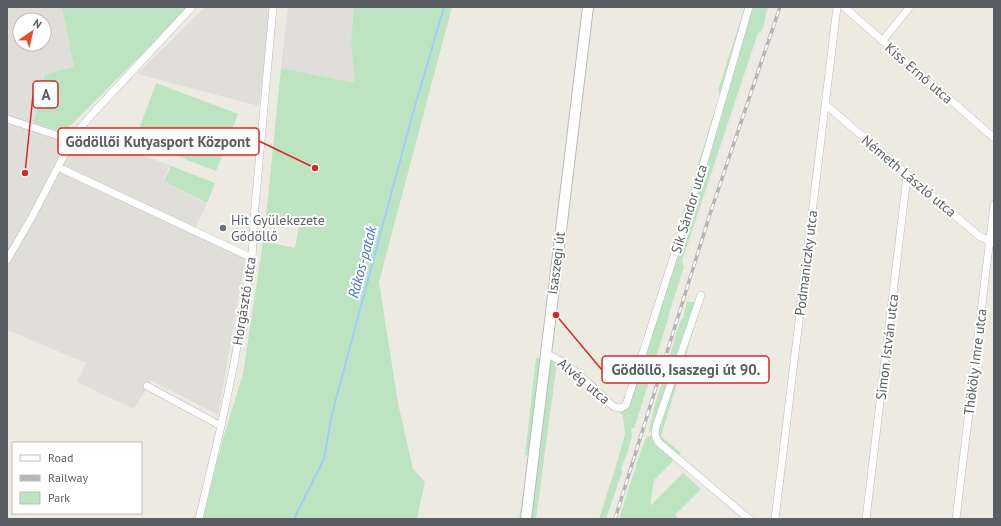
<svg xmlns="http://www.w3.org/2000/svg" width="1001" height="526" font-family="'PT Sans',sans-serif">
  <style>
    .industrial { fill: #e0ded9; fill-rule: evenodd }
    .green { fill: #bde4c1 }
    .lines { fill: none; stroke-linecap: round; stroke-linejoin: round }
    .stream { stroke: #a0cdfe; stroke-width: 2 }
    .street-casing { stroke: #b7b9be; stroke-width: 8 }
    .secondary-casing { stroke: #b7bac0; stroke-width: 12 }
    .street { stroke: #fff; stroke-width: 7 }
    .secondary { stroke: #fff; stroke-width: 10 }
    .rail-casing { stroke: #b4b5b5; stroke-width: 3.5 }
    .rail { stroke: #fff; stroke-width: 2; stroke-dasharray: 6; stroke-linecap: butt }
    .worship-dot { fill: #6b7280; stroke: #fff; stroke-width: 1.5 }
    .labels { text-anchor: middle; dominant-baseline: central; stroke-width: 4; stroke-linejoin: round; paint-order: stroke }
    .street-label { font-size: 14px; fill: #5a5d62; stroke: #fff }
    .worship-label { font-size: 14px; fill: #5b616d; stroke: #fff; text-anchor: start }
    .water-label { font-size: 15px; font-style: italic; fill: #4376c1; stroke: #fff }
    .leader { fill: none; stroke: #d62828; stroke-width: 1.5 }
    .callout-dot { fill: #d62828; stroke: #fff; stroke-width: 1.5 }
    .callout { fill: #fff; stroke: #d62828; stroke-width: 1.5 }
    .callout-label { font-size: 15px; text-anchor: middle; font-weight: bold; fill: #5a5d62 }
  </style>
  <rect width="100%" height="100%" fill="#edebe1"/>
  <!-- industrial -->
  <path class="industrial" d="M 7,7 L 62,7 L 74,67 L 34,123 L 64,132 L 69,127 L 86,136 L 170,165 L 163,181 L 207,204 L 195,228 L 246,256 L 218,415 L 151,380 L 134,409 L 77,382 L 86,363 L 7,330 ZM 20,20 L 44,20 L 44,44 L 20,44 Z
    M 205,7 L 271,7 L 259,106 L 137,74 Z
    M 288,7 L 354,7 L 351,41 L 355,83 L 281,68 Z"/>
  <!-- green -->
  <path class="green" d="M 62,7 L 189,7 L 64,132 L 34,123 L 45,75 L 74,67 Z
    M 354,7 L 452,7 L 379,282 L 398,403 L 413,469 L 425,482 L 417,519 L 202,519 L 225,432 L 243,374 L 263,241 L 295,248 L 299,227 L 266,217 L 281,68 L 355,83 L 351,41 Z
    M 745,7 L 768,7 C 765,15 765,23 762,31 L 758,33 L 682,261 L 684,267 L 669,313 L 668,319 L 657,354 L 655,358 L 654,366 L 636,422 L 634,428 L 631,428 L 632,436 L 627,454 L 621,468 L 622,472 L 606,519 L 599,519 L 618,459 L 625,434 L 623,416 L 619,412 L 626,398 L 720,94 L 718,90 Z
    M 156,83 L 238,114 L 216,171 L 135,140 Z
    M 171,166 L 215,183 L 207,203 L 164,181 Z
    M 700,293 L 704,296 L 661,436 L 681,453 L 654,480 L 650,506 L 683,473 L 701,489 L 675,515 L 679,519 L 619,519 L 633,475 C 636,470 636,467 637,462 C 640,453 643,444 647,436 L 650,436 L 651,433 L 649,430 L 655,404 L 669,362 L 669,358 L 680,321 L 683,318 L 687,301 L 696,303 Z
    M 536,358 L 557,362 L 536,519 L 519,519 L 530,456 L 525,455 Z"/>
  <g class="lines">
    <!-- stream -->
    <path class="stream" d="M 294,519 L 324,459 L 332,414 L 411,120 L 444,7"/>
    <defs>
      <path id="street" d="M 844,7 L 994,138
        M 882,41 L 910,7
        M 826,105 L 979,236 L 994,243
        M 7,119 L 62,137 L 68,137 L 75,134
        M 58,167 L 252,258
        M 7,260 L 32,217 L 75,134 L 95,111 L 192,7
        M 701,295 L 656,427 L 655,435 L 658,442 L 749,519
        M 545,353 C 572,364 593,388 614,407 L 621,408 L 626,405 L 702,169 L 749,7
        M 147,386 L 221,426
        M 199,519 L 221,426 L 234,364 L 252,258 L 254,218 L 273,7
        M 775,519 L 837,7
        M 866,519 L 907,176
        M 956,519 L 994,205"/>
      <path id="secondary" d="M 526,519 L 588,7"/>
    </defs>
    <!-- street casing -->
    <use href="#street" class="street-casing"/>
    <!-- secondary casing -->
    <use href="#secondary" class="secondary-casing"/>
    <!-- street -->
    <use href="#street" class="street"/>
    <!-- secondary -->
    <use href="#secondary" class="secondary"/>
    <defs>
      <path id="rail" d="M 615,519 L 710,214 L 780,7"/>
    </defs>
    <!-- rail casing -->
    <use href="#rail" class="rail-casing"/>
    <!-- rail -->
    <use href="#rail" class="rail"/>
  </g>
  <!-- markers -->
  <circle class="worship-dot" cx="223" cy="228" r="4"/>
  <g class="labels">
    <!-- street labels -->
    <g class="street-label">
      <text transform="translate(919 73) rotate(41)">Kiss Ernő utca</text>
      <text transform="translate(909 176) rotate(40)">Németh László utca</text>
      <text transform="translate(689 209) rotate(-73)">Sík Sándor utca</text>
      <text transform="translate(556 263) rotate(-83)">Isaszegi út</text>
      <text transform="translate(806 263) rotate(-83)">Podmaniczky utca</text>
      <text transform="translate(244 301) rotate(-81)">Horgásztó utca</text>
      <text transform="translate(887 347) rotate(-83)">Simon István utca</text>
      <text transform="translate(975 362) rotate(-83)">Thököly Imre utca</text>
      <text transform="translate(584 381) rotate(40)">Alvég utca</text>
    </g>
    <!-- worship labels -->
    <g class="worship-label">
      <text x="231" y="220">Hit Gyülekezete<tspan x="231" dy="16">Gödöllő</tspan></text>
    </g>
    <!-- water labels -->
    <g class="water-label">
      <text transform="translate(362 262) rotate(-75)">Rákos-patak</text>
    </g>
  </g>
  <!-- callouts -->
  <path class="leader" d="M25 173L33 95M315 168L259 141M556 315L602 370"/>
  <g class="callout-dot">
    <circle cx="25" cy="173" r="4"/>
    <circle cx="315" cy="168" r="4"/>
    <circle cx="556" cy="315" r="4"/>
  </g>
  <g class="callout">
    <rect x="33" y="81" width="25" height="27" rx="4"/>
    <rect x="58" y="128" width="201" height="27" rx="4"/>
    <rect x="602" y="356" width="167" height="27" rx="4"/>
  </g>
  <g class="callout-label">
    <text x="46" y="100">A</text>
    <text x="158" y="147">Gödöllői Kutyasport Központ</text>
    <text x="686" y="375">Gödöllő, Isaszegi út 90.</text>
  </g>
  <!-- border -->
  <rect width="1001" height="526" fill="none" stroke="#5a5d62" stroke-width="16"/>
  <!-- legend -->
  <rect x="12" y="442" width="130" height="72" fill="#ffffff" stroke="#bdbec0"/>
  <rect x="20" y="455" width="20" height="6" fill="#ffffff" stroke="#bdbec0"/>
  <text x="48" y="462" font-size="12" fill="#5a5d62">Road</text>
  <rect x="20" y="475" width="20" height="6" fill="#b4b5b5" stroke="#bdbec0"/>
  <text x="48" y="482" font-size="12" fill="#5a5d62">Railway</text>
  <rect x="20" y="492" width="20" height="12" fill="#bde4c1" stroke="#bdbec0"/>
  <text x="48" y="502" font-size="12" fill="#5a5d62">Park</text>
  <!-- north arrow -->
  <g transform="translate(32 32) rotate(34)"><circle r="19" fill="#ffffff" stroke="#bdbec0"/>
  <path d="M0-3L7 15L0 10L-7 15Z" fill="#e74a2d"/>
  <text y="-6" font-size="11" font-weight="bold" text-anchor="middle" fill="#5a5d62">N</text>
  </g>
</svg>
